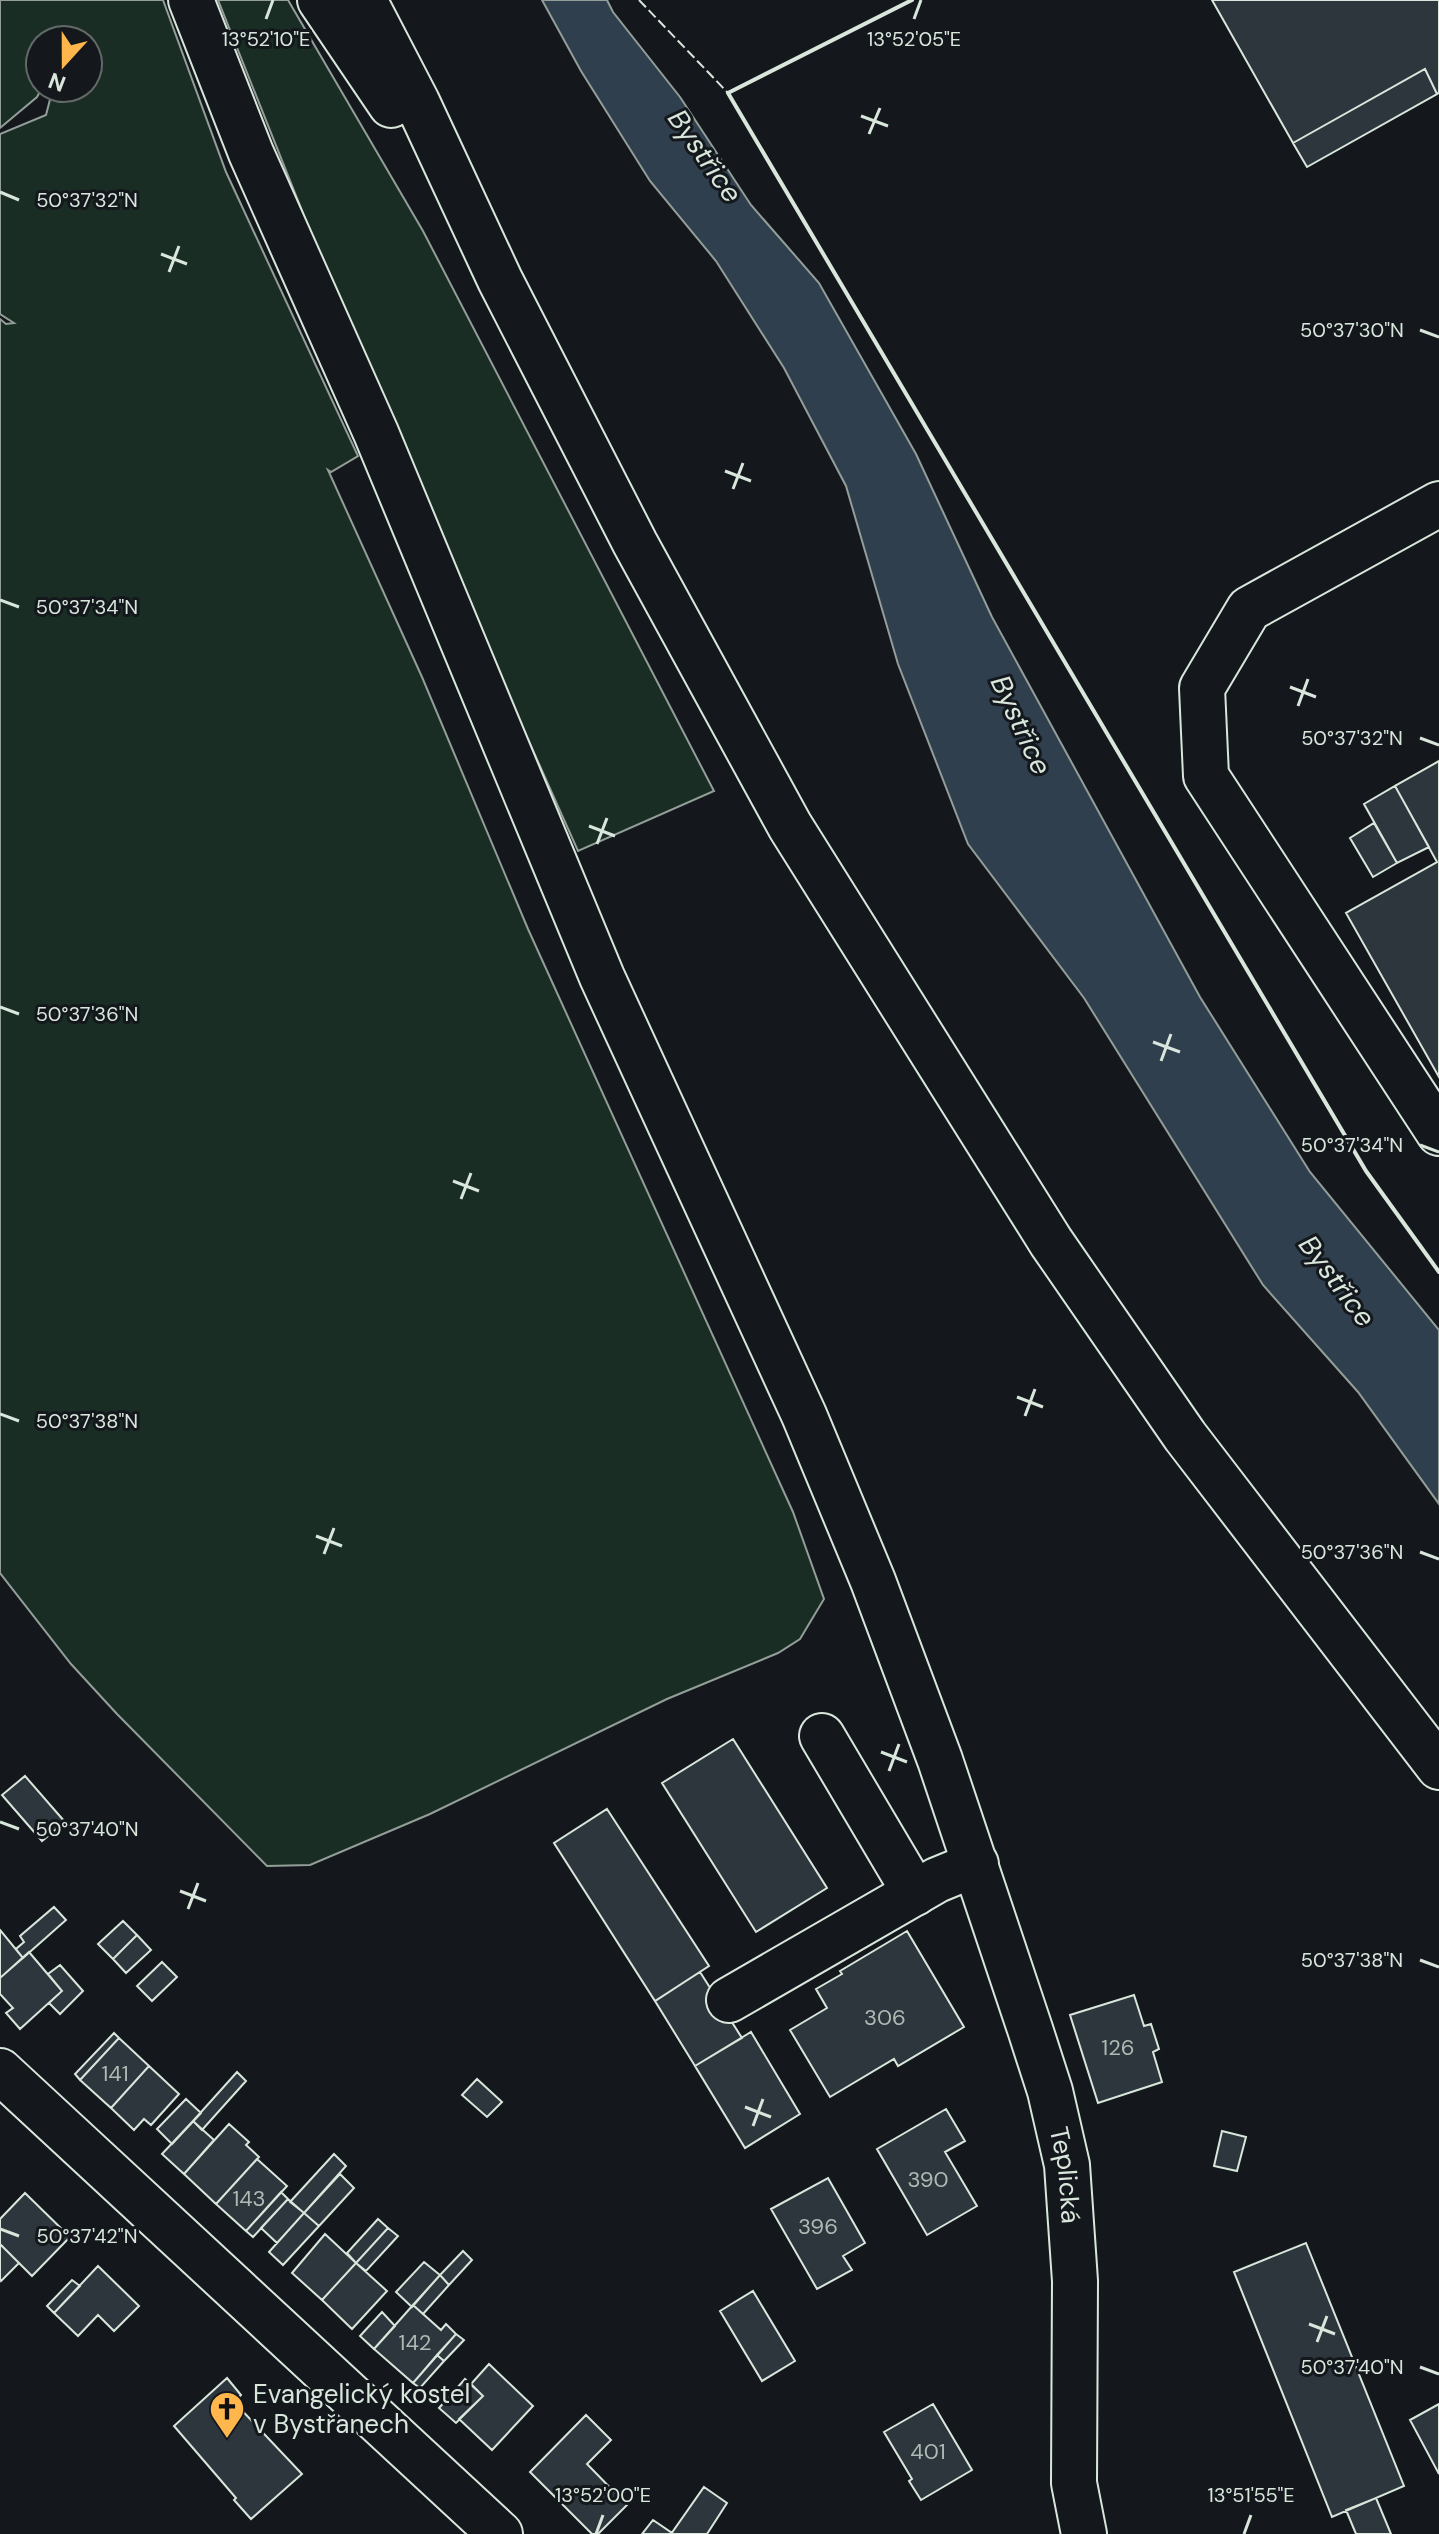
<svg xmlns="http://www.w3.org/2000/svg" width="1439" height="2534" font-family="'DM Sans',sans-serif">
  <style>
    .green { fill: #1a2d24; stroke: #939e99; stroke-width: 2 }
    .water { fill: #2f3f4d; stroke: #939e99; stroke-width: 2 }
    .building { fill: #2c363c; stroke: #d8e6dc; stroke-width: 2 }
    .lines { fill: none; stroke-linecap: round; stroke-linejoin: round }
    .minor-casing { stroke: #d8e6dc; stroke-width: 48 }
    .major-casing { stroke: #d8e6dc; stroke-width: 48 }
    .minor { stroke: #14181c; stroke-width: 44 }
    .major { stroke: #14181c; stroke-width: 44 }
    .fence { stroke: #d8e6dc; stroke-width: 2; stroke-dasharray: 10 4; stroke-linecap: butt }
    .wall { stroke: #d8e6dc; stroke-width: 4 }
    .ticks { fill: none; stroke: #d8e6dc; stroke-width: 3 }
    .labels { text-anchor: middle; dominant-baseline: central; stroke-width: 6; stroke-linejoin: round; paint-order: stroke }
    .number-label { font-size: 22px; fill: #adbab4 }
    .street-label { font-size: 26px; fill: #d8e6dc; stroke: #14181c }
    .poi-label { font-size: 26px; fill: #d8e6dc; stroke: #14181c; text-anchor: start }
    .water-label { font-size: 28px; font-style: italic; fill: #d8e6dc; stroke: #14181c }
    .ticks-label { font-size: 20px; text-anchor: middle; fill: #d8e6dc; stroke: #14181c; stroke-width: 6; stroke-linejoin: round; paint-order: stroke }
  </style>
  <rect width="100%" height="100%" fill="#14181c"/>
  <!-- green -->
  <path class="green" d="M 0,0 L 163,0 L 226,172 L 358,456 L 331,472 L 328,470 L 422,677 L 528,929 L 793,1512 L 824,1599 L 800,1639 L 778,1653 L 667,1699 L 430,1814 L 310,1865 L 267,1866 L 117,1714 L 71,1664 L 0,1573 L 0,319 L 6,324 L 14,323 L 0,314 L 0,134 L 46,115 L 53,88 L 88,88 L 88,40 L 40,40 L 40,88 L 42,88 L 37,97 L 0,128 Z
    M 218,0 L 288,0 L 423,231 L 714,791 L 578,851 L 437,536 L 332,286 Z"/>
  <!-- water -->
  <path class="water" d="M 542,0 L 607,0 L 613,12 L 680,97 L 751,205 L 819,283 L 916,454 L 992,617 L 1200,997 L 1310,1172 L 1439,1330 L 1439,1504 L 1358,1392 L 1263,1285 L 1084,998 L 968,844 L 898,664 L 846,486 L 784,368 L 716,261 L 650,181 L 581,71 Z"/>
  <!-- building -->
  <path class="building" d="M 1212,0 L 1439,0 L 1439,93 L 1437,94 L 1425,69 L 1293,143 Z
    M 1425,69 L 1437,94 L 1307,167 L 1293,143 Z
    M 1439,761 L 1439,1077 L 1346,913 L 1437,862 L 1395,786 Z
    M 1395,786 L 1429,847 L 1397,863 L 1364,804 Z
    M 1374,823 L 1397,863 L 1373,877 L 1350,838 Z
    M 733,1739 L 827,1888 L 756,1932 L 662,1783 Z
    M 25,1776 L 65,1822 L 42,1841 L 2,1795 Z
    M 607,1809 L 709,1966 L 655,2001 L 554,1843 Z
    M 54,1907 L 66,1920 L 23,1958 L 16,1949 L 24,1942 L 20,1936 Z
    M 123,1921 L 137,1935 L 113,1959 L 98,1944 Z
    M 0,1930 L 23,1958 L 0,1978 Z
    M 907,1931 L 964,2027 L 898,2066 L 894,2059 L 830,2097 L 790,2030 L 827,2008 L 816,1989 L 842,1974 L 840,1971 Z
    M 137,1935 L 151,1950 L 126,1973 L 113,1959 Z
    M 29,1952 L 62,1991 L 20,2029 L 6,2013 L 13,2008 L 0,1994 L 0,1978 Z
    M 162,1962 L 177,1977 L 152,2001 L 137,1986 Z
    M 60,1965 L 83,1991 L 60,2014 L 49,2003 L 62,1991 L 48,1974 Z
    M 700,1972 L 742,2038 L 695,2066 L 655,2001 Z
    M 1134,1995 L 1144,2026 L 1151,2024 L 1159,2049 L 1153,2052 L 1162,2082 L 1098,2103 L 1070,2015 Z
    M 751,2032 L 800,2114 L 745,2148 L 695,2066 Z
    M 114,2033 L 119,2038 L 80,2080 L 75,2074 Z
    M 119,2038 L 149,2066 L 111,2108 L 80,2080 Z
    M 149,2066 L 179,2094 L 151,2125 L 144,2119 L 134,2130 L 111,2108 Z
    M 237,2072 L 246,2081 L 202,2130 L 193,2121 Z
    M 477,2079 L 502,2102 L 487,2117 L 462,2095 Z
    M 186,2099 L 201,2113 L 172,2144 L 157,2129 Z
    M 946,2109 L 965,2141 L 945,2152 L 977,2206 L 927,2235 L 877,2149 Z
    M 193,2121 L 214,2140 L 184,2174 L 162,2154 Z
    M 229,2124 L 249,2142 L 246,2145 L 259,2157 L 216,2204 L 184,2174 Z
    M 1222,2131 L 1246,2137 L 1237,2171 L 1214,2166 Z
    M 334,2154 L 346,2166 L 304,2213 L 290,2202 Z
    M 257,2159 L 287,2186 L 246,2231 L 216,2204 Z
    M 340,2174 L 354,2188 L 319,2226 L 304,2213 Z
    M 828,2178 L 865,2243 L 843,2256 L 852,2270 L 817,2289 L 771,2209 Z
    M 281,2192 L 288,2199 L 253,2237 L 246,2231 Z
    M 25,2193 L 70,2237 L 32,2276 L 0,2244 L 0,2219 Z
    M 288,2199 L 304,2213 L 277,2243 L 261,2228 Z
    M 304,2213 L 319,2226 L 283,2265 L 269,2252 Z
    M 378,2219 L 388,2228 L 356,2263 L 347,2253 Z
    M 388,2228 L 398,2236 L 366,2271 L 356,2263 Z
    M 325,2234 L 356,2263 L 322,2300 L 292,2273 Z
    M 1306,2243 L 1404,2486 L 1332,2517 L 1234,2272 Z
    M 0,2244 L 19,2263 L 1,2281 L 0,2279 Z
    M 463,2251 L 472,2260 L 449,2285 L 440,2275 Z
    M 424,2262 L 440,2275 L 412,2307 L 396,2292 Z
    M 356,2263 L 387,2291 L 352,2329 L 322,2300 Z
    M 98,2266 L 139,2306 L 114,2331 L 98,2315 L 78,2336 L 54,2313 Z
    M 440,2275 L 449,2285 L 423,2314 L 413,2305 Z
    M 72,2280 L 80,2286 L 54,2313 L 47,2306 Z
    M 753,2291 L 795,2361 L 762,2381 L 720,2311 Z
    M 413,2305 L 441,2330 L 446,2324 L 456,2334 L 413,2383 L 374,2349 Z
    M 382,2312 L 395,2326 L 374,2349 L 360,2336 Z
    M 456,2334 L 464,2340 L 444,2361 L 437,2355 Z
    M 437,2355 L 444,2361 L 420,2388 L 413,2383 Z
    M 489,2364 L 533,2406 L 492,2450 L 459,2419 L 483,2396 L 471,2384 Z
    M 227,2378 L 241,2395 L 234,2402 L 302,2474 L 251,2519 L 234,2500 L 236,2498 L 174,2426 Z
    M 465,2379 L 483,2396 L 456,2423 L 439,2408 Z
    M 933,2404 L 972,2470 L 921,2500 L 909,2481 L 912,2479 L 884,2432 Z
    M 1439,2404 L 1439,2474 L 1410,2420 Z
    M 586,2415 L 611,2440 L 587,2464 L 627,2505 L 598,2534 L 592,2534 L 530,2472 Z
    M 704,2487 L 727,2503 L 707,2534 L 671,2534 Z
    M 1376,2498 L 1391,2534 L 1356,2534 L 1346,2510 Z
    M 653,2520 L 672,2533 L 671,2534 L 642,2534 Z"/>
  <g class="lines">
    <defs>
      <g id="minor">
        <path id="s1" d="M 191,0 L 251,153 L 376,433 L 602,977 L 804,1415 L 873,1581 L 940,1760 L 1030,2029 L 1050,2091 L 1067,2165 L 1075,2281 L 1074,2483 L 1084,2534"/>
        <path d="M 1439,504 L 1249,609 L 1202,688 L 1206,776 L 1439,1133"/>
        <path d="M 822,1736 L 915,1893"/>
        <path d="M 729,2000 L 937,1880 L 976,1864"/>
        <path d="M 0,2071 L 500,2534"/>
      </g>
      <path id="major" d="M 320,0 L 391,105
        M 364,0 L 417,102 L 500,280 L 635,543 L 790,826 L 1051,1242 L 1185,1436 L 1439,1767"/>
    </defs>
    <!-- minor casing -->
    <use href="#minor" class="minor-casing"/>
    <!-- major casing -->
    <use href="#major" class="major-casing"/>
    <!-- minor -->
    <use href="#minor" class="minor"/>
    <!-- major -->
    <use href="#major" class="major"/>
    <!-- fence -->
    <path class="fence" d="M 639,0 L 728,93 L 912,0"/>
    <!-- wall -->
    <path class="wall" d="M 912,0 L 728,93 L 1366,1171 L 1439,1272"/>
  </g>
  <!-- ticks -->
  <path class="ticks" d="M 266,19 L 273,0M 914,19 L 921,0M 861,116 L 888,126M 869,134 L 880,108M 0,192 L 19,200M 161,254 L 187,264M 169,272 L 179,246M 1420,330 L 1439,337M 725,471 L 751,481M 733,489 L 743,463M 0,600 L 19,607M 1290,687 L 1316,697M 1298,706 L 1308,679M 1420,738 L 1439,745M 589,826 L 615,836M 597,844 L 607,818M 0,1007 L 19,1014M 1153,1042 L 1180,1052M 1161,1061 L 1171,1034M 1420,1145 L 1439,1152M 453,1181 L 479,1191M 461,1199 L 471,1173M 1017,1397 L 1043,1407M 0,1414 L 19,1421M 1025,1416 L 1035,1389M 316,1536 L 342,1546M 1420,1552 L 1439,1559M 324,1554 L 334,1528M 881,1752 L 907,1762M 889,1771 L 899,1744M 0,1822 L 19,1829M 180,1891 L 206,1901M 188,1909 L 198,1883M 1420,1960 L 1439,1967M 745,2107 L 771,2117M 753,2126 L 763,2099M 0,2229 L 19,2236M 1309,2324 L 1335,2334M 1317,2342 L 1327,2316M 1420,2367 L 1439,2374M 596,2534 L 603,2515M 1244,2534 L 1251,2515"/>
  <!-- icons -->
  <defs>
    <symbol id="church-pin" viewBox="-11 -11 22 30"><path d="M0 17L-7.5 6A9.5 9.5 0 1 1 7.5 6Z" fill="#ffb74d" stroke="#14181c"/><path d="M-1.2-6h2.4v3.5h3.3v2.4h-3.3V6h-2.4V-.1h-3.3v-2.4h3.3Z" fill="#111"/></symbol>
  </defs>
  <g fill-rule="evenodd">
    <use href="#church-pin" x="207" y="2389" width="40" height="54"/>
  </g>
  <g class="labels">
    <!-- number labels -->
    <g class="number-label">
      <text x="885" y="2017">306</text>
      <text x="1118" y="2047">126</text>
      <text x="115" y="2073">141</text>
      <text x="928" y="2179">390</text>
      <text x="249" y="2198">143</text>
      <text x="818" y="2226">396</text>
      <text x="415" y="2342">142</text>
      <text x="928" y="2451">401</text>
    </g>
    <!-- street labels -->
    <g class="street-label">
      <text stroke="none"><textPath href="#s1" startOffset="2348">Teplická</textPath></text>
    </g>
    <!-- poi labels -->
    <g class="poi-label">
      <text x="253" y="2394">Evangelický kostel<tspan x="253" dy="30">v Bystřanech</tspan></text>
    </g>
    <!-- water labels -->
    <g class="water-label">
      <text transform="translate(705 156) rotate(55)">Bystřice</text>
      <text transform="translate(1021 725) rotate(65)">Bystřice</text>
      <text transform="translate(1337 1281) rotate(53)">Bystřice</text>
    </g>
  </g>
  <g class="ticks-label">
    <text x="266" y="46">13°52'10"E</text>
    <text x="914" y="46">13°52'05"E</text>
    <text x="87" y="207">50°37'32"N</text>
    <text x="1352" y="337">50°37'30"N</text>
    <text x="87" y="614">50°37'34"N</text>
    <text x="1352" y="745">50°37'32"N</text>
    <text x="87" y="1021">50°37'36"N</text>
    <text x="1352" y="1152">50°37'34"N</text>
    <text x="87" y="1428">50°37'38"N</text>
    <text x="1352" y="1559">50°37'36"N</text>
    <text x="87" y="1836">50°37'40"N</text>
    <text x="1352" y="1967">50°37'38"N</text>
    <text x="87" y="2243">50°37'42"N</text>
    <text x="1352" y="2374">50°37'40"N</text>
    <text x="603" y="2502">13°52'00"E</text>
    <text x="1251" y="2502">13°51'55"E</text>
  </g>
  <!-- north arrow -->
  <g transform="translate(64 64) rotate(201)"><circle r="38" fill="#14181c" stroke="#626a69" stroke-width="2"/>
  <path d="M0-6L14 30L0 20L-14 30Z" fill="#ffb74d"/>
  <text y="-12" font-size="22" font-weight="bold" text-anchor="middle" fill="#d8e6dc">N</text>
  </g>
</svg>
